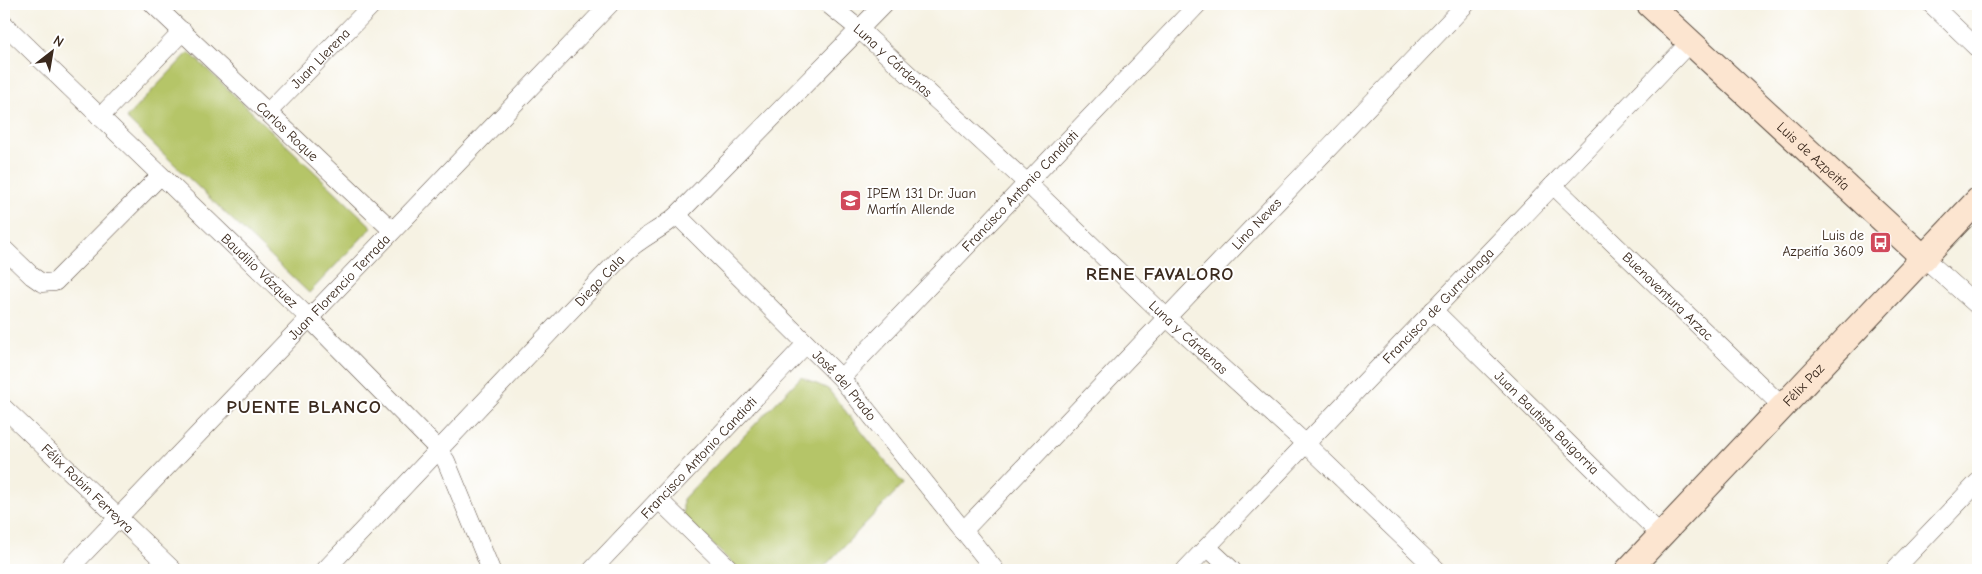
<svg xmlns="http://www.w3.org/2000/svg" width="1982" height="574" font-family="'Comic Neue',sans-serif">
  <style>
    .green { fill: #b5c568; stroke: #787843 }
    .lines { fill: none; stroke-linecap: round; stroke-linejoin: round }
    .minor-casing { stroke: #57483c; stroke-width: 19 }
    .secondary-casing { stroke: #57483c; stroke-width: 27 }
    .minor { stroke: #fff; stroke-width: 18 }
    .secondary { stroke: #fce5d0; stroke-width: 25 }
    .labels { text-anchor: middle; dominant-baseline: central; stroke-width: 4; stroke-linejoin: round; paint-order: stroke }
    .street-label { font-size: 14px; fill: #3b2a1e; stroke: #fff }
    .poi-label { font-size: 14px; fill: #3b2a1e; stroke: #fff; text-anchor: start }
    .district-label { font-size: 19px; font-weight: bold; letter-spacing: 1px; fill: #3b2a1e; stroke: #fff }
  </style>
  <rect width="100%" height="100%" fill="#fff"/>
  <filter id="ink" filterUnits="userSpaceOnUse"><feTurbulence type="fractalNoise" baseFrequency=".02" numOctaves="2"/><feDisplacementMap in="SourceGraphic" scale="10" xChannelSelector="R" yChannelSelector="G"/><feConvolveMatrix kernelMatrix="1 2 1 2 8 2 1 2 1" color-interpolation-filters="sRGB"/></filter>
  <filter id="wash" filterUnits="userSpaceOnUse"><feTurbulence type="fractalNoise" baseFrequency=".0096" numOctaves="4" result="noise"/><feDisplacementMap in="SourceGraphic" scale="20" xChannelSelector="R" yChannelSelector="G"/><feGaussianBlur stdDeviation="1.12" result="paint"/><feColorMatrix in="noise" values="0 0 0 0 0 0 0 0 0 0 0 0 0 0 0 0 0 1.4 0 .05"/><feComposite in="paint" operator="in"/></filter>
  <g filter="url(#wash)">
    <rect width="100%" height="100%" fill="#f6f2e3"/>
    <!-- green -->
    <path class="green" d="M 189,52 L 372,227 L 309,293 L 126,118 Z
      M 801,377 L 828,389 L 903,484 L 821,570 L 739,570 L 683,515 L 683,499 Z"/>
  </g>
  <g filter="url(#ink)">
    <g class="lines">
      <defs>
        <g id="minor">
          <path id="s1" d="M 153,4 L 392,230"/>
          <path id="s2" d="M 828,4 L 859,29 L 1026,182 L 1166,317 L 1306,444 L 1437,570"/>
          <path d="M 1931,4 L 1978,49"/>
          <path id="s3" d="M 4,24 L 308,317 L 438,449 L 446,461 L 491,570"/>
          <path id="s4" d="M 268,112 L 373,4"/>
          <path d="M 100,117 L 183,31"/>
          <path id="s5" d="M 1553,185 L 1783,407"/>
          <path id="s6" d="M 677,215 L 841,378 L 995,570"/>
          <path d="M 4,249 L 32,276 L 42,283 L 55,282 L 160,176"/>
          <path d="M 1924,258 L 1978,306"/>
          <path id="s7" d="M 1433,310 L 1661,535"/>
          <path id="s8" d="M 841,378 L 1198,4"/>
          <path id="s9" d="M 4,408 L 173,570"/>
          <path d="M 659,500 L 731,570"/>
          <path id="s10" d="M 963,531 L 1466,4"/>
          <path d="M 1207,547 L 1232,570"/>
          <path id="s11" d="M 68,570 L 610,4"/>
          <path id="s12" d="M 325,570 L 625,253 C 640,238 661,230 677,215 L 884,4"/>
          <path id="s13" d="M 592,570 L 806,344"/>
          <path id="s14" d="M 1185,570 L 1691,41"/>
          <path d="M 1894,570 L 1978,482"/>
        </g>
        <g id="secondary">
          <path id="s15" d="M 1649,4 L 1924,258"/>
          <path id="s16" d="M 1628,570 L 1978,200"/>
        </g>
      </defs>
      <!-- minor casing -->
      <use href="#minor" class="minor-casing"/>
      <!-- secondary casing -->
      <use href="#secondary" class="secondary-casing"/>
      <!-- minor -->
      <use href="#minor" class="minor"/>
      <!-- secondary -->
      <use href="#secondary" class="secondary"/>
    </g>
  </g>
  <!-- icons -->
  <defs>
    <symbol id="school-square" viewBox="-11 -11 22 22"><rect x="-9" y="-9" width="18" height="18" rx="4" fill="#d1495b" stroke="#fff"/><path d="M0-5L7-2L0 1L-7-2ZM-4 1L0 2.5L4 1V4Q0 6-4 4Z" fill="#fff"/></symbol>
    <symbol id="bus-square" viewBox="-11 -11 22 22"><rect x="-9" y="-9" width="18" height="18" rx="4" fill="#d1495b" stroke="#fff"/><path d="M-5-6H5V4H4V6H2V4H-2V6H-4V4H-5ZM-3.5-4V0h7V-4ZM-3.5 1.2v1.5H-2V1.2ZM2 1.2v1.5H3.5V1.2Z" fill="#fff"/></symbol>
  </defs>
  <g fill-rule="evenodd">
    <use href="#school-square" x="838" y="188" width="25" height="25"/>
    <use href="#bus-square" x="1868" y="230" width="25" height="25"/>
  </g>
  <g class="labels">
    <!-- street labels -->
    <g class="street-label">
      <text stroke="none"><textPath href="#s4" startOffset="75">Juan Llerena</textPath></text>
      <text stroke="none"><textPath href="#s2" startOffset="86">Luna y Cárdenas</textPath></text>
      <text stroke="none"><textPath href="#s1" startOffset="185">Carlos Roque</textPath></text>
      <text stroke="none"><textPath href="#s15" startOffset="224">Luis de Azpeitía</textPath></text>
      <text stroke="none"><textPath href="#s8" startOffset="259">Francisco Antonio Candioti</textPath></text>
      <text stroke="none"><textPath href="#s10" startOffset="425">Lino Neves</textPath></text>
      <text stroke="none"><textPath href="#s3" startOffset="355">Baudilio Vázquez</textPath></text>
      <text stroke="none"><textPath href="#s12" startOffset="399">Diego Cala</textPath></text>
      <text stroke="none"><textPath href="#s11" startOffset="392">Juan Florencio Terrada</textPath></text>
      <text stroke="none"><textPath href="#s5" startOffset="160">Buenaventura Arzac</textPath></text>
      <text stroke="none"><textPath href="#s14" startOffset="366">Francisco de Gurruchaga</textPath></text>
      <text stroke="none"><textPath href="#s2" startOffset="491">Luna y Cárdenas</textPath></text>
      <text stroke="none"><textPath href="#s16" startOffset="255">Félix Paz</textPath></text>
      <text stroke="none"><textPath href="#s6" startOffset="239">José del Prado</textPath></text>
      <text stroke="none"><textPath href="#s7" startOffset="160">Juan Bautista Baigorria</textPath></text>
      <text stroke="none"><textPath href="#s13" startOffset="155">Francisco Antonio Candioti</textPath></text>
      <text stroke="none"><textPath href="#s9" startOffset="116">Félix Robin Ferreyra</textPath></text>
    </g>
    <!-- poi labels -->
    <g class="poi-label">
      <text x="867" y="193">IPEM 131 Dr. Juan<tspan x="867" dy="16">Martín Allende</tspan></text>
      <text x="1864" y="235" text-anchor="end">Luis de<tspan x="1864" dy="16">Azpeitía 3609</tspan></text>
    </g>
    <!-- district labels -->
    <g class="district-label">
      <text x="1160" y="274">RENE FAVALORO</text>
      <text x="304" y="407">PUENTE BLANCO</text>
    </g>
  </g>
  <!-- margin -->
  <rect width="1982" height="574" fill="none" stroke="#fff" stroke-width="20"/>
  <!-- north arrow -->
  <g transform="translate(52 52) rotate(31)" stroke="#ffffff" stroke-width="4" paint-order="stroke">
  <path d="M0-4L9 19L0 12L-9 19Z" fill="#3b2a1e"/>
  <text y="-8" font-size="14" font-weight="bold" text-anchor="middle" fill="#3b2a1e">N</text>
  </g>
</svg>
